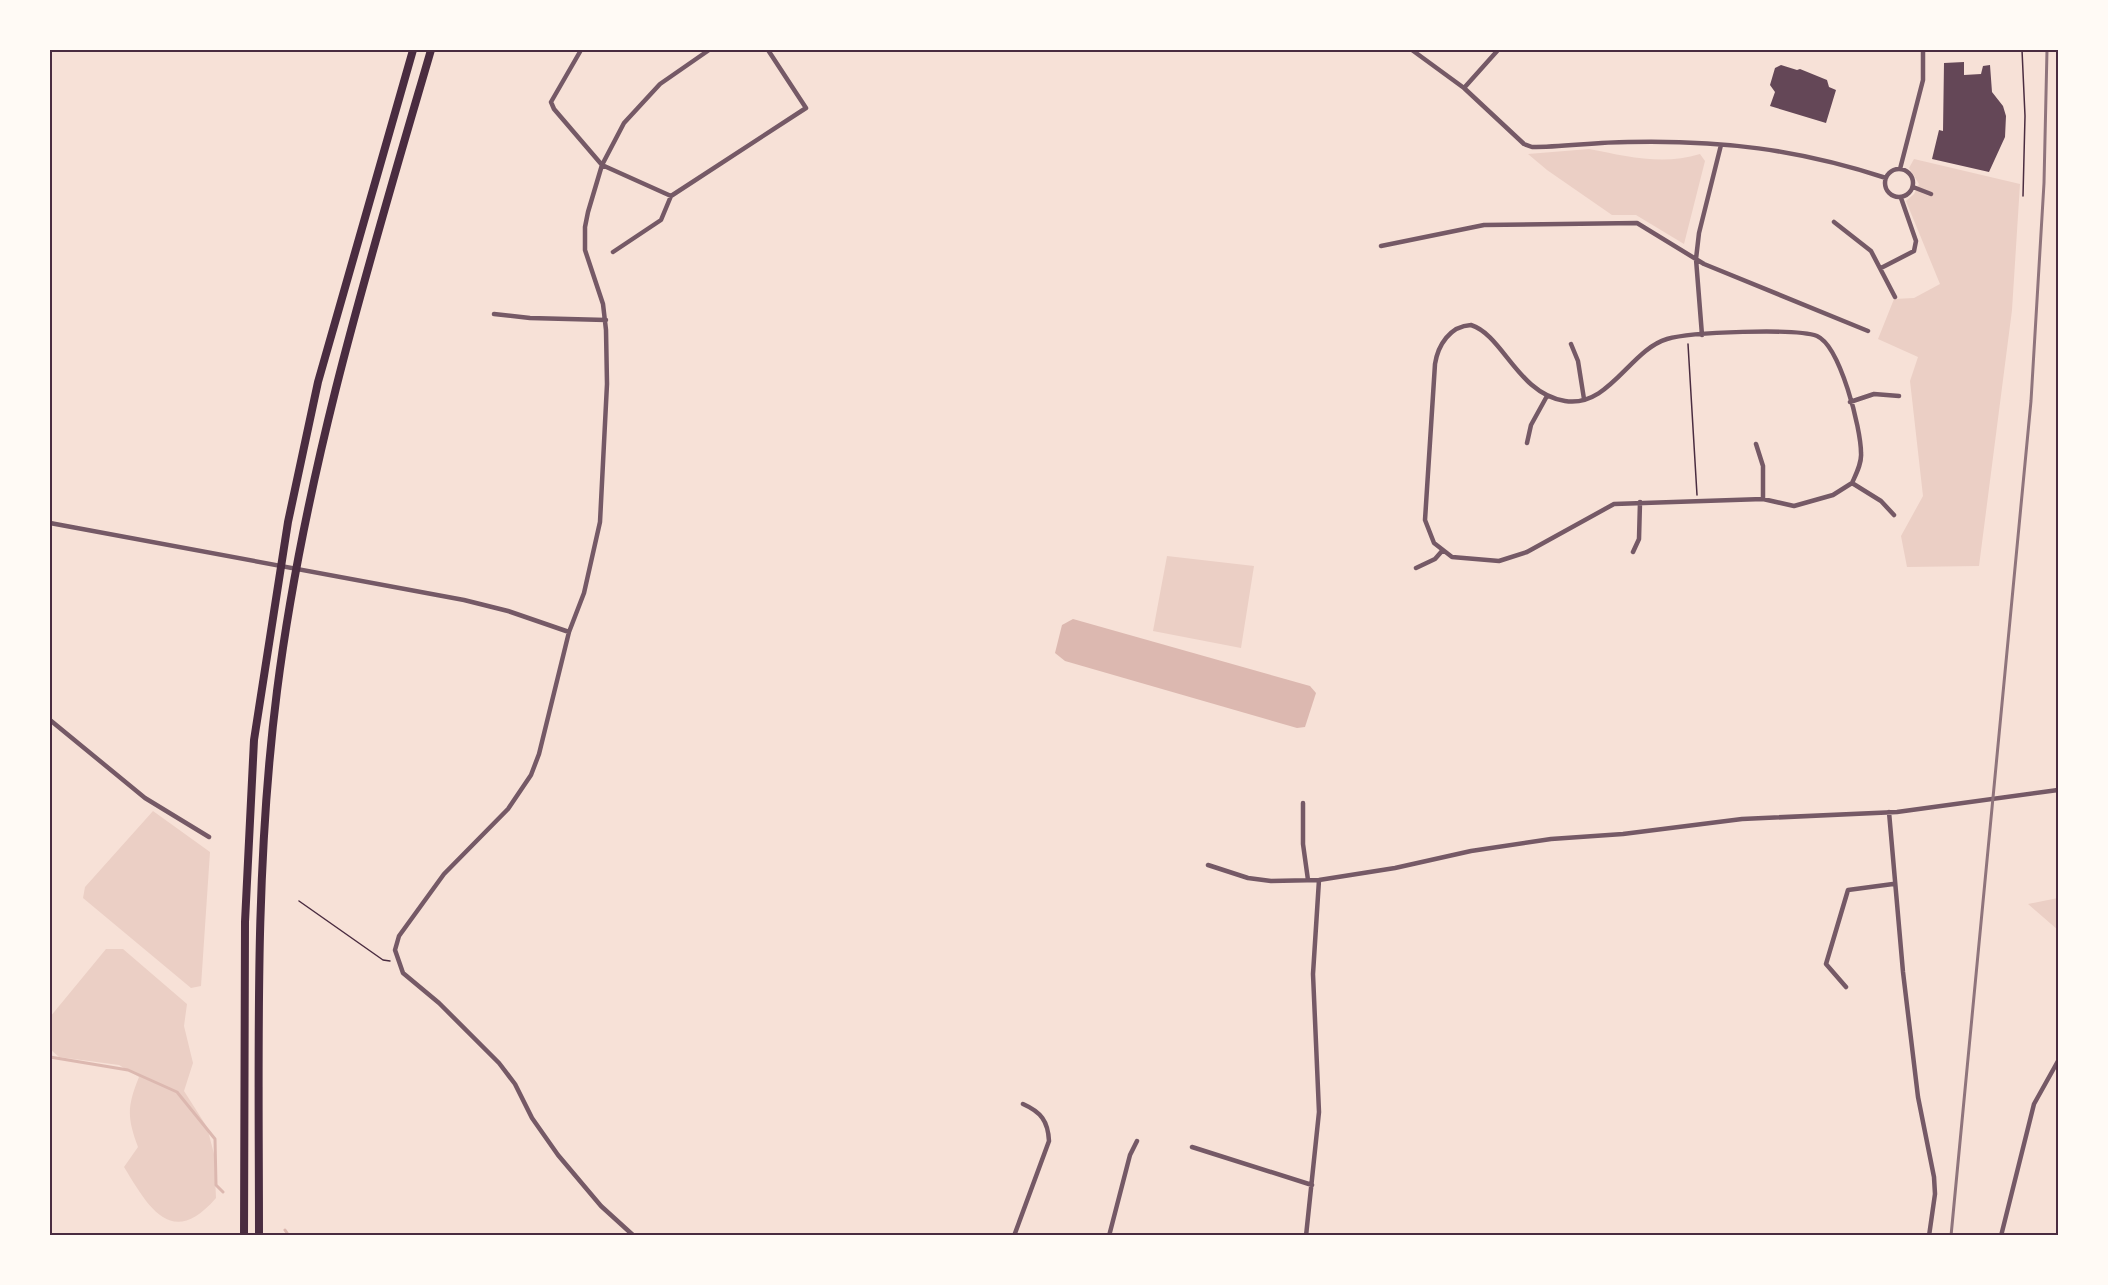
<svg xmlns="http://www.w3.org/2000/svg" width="2108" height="1285" font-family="Signika,sans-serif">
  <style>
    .green { fill: #ebcfc5 }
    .water { fill: #dcb8b0 }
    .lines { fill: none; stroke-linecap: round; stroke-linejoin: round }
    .stream { stroke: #dcb8b0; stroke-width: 3 }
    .building { fill: #644757 }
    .path { stroke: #4a2c40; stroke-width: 1.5 }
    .minor { stroke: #755966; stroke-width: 4.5 }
    .trunk { stroke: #4a2c40; stroke-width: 8 }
    .rail { stroke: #8f747c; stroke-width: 3 }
    .neatline { fill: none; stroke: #4a2c40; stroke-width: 2 }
  </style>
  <rect width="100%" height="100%" fill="#f7e1d7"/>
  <!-- green -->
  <path class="green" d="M 1589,149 C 1626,156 1662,166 1700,154 L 1705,161 L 1684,244 L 1636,215 L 1612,215 L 1547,170 L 1528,154 Z
    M 1914,159 L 2020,184 L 2012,310 L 1979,566 L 1907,567 L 1901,536 L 1923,496 L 1910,381 L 1918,357 L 1878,339 L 1894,299 L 1914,298 L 1940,284 L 1906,201 L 1914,194 L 1919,184 L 1909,168 Z
    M 1167,556 L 1254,566 L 1241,648 L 1153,631 Z
    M 153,811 L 210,852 L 201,986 L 191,988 L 83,898 L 85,887 Z
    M 2058,898 L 2058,930 L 2028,904 Z
    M 106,949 L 123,949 L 187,1004 L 184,1026 L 193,1063 L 184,1091 L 207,1127 L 214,1154 L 216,1198 C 172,1249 149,1208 124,1167 L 138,1147 C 127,1117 127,1107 139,1077 L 119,1065 L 59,1057 L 50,1049 L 50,1017 Z"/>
  <!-- water -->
  <path class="water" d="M 1073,619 L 1310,686 L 1316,693 L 1305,727 L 1297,728 L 1065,661 L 1055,653 L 1062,625 Z"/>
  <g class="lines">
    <!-- stream -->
    <path class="stream" d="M 50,1057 L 128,1070 L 177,1092 L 215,1139 L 216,1185 L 223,1192
      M 285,1230 L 289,1236"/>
  </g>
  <!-- building -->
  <path class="building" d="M 1964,62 L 1964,75 L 1981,74 L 1983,66 L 1990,65 L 1992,92 L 2003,106 L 2006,116 L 2005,137 L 1989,172 L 1932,159 L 1939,130 L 1943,131 L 1944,63 Z
    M 1781,65 L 1797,70 L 1800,69 L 1827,80 L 1829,87 L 1836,90 L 1826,123 L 1770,106 L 1775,92 L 1770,85 L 1775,68 Z"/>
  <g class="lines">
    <!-- path -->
    <path class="path" d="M 2022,50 L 2025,116 L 2023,196
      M 1688,344 L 1697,495
      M 299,901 L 383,960 L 390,961"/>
    <!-- minor -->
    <path class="minor" d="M 581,50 L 551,102 L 554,109 L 602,165 L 671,196 L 806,108 L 768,50
      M 1412,50 L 1464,88 L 1524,144 L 1532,147 C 1564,147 1596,142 1628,142 C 1721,140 1797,149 1886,178
      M 1464,88 L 1498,50
      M1885 183a14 14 0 1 1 28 0a14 14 0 1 1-28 0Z
      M 1900,169 L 1923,80 L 1923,50
      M 1913,187 L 1931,194
      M 1834,222 L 1871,251 L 1895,297
      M 1381,246 L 1484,225 L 1637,223 L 1704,264 L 1868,331
      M 613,252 L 661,220 L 671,196
      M 1881,268 L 1914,251 L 1916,241 L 1901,198
      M 494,314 L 530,318 L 606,320
      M 1471,325 C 1503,335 1518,394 1565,401 C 1609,408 1630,350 1667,339 C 1690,332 1796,328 1817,336 C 1840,346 1861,428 1861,453 C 1862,463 1856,474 1852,483 L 1833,495 L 1794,506 L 1763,499 L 1614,504 L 1527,552 L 1499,561 L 1452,557 L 1434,543 L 1425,520 L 1435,364 C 1438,345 1450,326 1471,325 Z
      M 1702,335 L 1696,259 L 1699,233 L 1721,145
      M 1571,344 L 1578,361 L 1584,399
      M 1850,402 L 1874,394 L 1899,396
      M 1527,443 L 1531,425 L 1547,396
      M 1756,444 L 1763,466 L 1763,499
      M 1852,483 L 1881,501 L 1894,515
      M 50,523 L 464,600 L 508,611 L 569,632
      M 1633,552 L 1639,539 L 1640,502
      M 1416,568 L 1435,559 L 1442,551
      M 50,720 L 145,798 L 209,837
      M 1303,803 L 1303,844 L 1308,880
      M 1889,812 L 1903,972 L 1918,1097 L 1934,1177 L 1935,1194 L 1929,1236
      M 1208,865 L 1248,878 L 1271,881 L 1319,880 L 1395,868 L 1471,851 L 1551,839 L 1623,834 L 1742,819 L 1897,812 L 2058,790
      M 1846,987 L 1826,964 L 1848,890 L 1893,884
      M 1192,1147 L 1312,1185
      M 634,1236 L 601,1206 L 558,1155 L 532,1118 L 515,1084 L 499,1063 L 439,1003 L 403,973 L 395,950 L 399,936 L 444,874 L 508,809 L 531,775 L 539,754 L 569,632 L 584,593 L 600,522 L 607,384 L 606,330 L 603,304 L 585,250 L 585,227 L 588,212 L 602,165 L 624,123 L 660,84 L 709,50
      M 1014,1236 L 1049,1141 C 1048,1121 1041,1112 1023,1104
      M 1109,1236 L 1130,1155 L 1137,1141
      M 1306,1236 L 1319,1112 L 1313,974 L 1319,880
      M 2001,1236 L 2034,1104 L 2058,1061"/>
    <!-- trunk -->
    <path class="trunk" d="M 244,1236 L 245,922 L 254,740 L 288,522 L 318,382 L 413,50
      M 259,1236 C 259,1053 254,872 277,691 C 305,471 369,262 431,50"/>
    <!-- rail -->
    <path class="rail" d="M 1951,1236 L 2031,401 L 2044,183 L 2047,50"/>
  </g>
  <!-- border -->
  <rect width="2108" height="1285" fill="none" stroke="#fffaf5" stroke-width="102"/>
  <rect x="51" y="51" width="2006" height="1183" class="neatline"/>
</svg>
